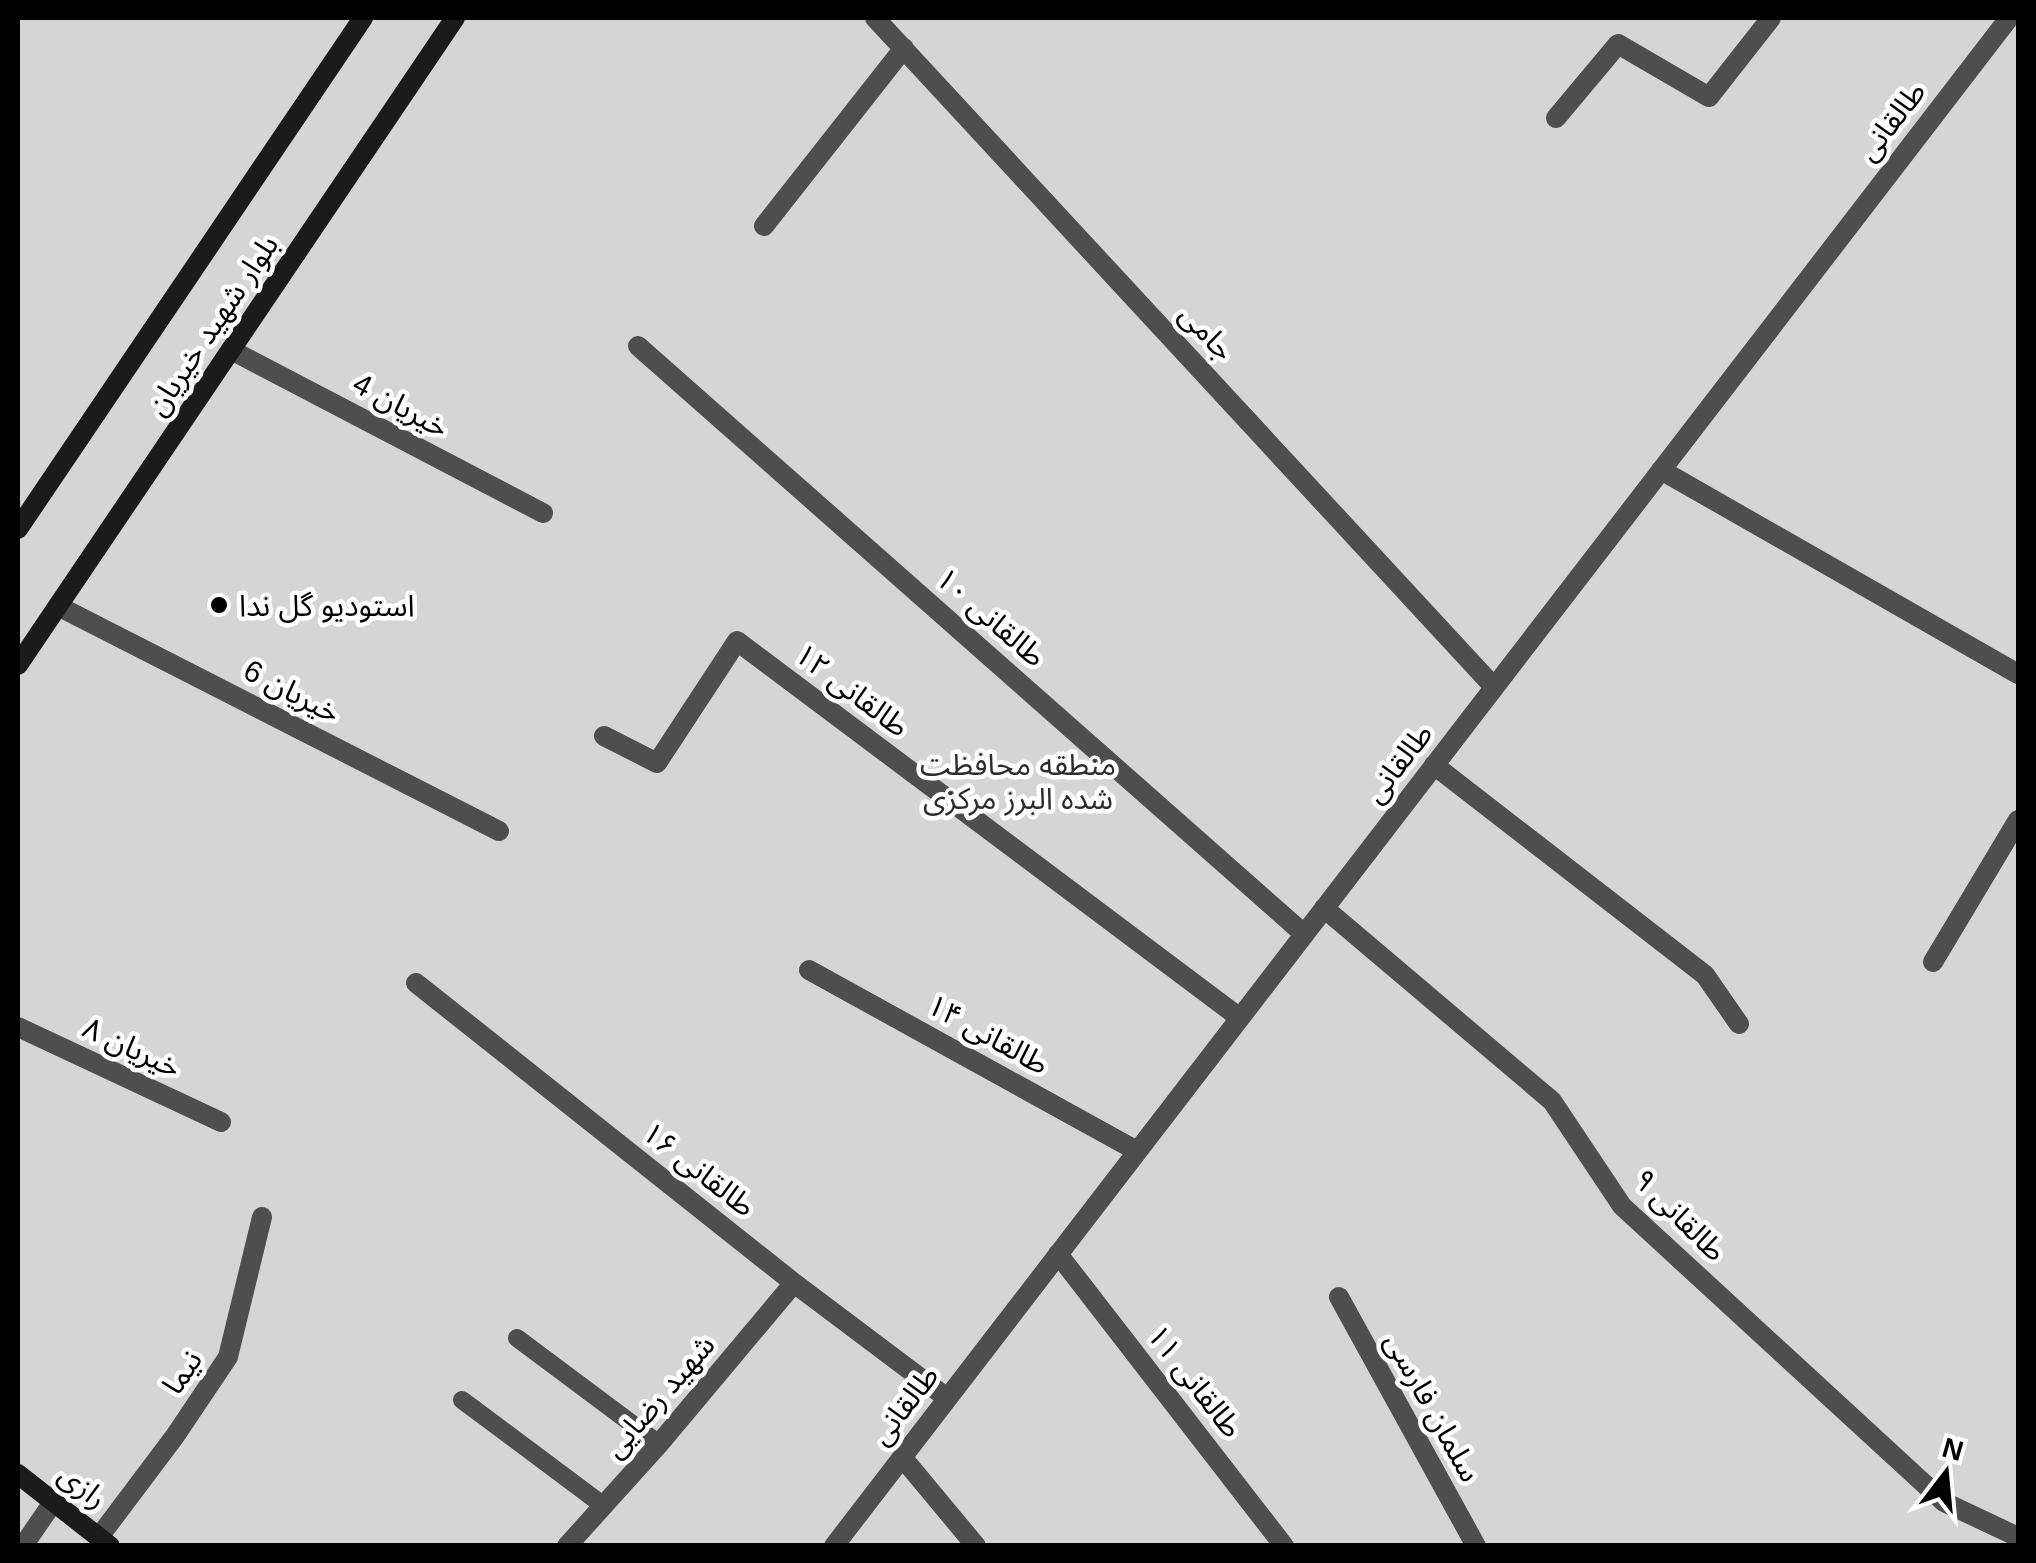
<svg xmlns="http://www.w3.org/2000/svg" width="2036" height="1563" font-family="Arial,'Noto Sans Arabic',sans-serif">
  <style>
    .green { fill: #d5d5d5 }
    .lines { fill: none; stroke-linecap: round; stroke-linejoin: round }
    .lane { stroke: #4e4e4e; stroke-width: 18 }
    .street { stroke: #4e4e4e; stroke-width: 20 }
    .secondary { stroke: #1b1b1b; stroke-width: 20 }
    .poi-dot { fill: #000; stroke: #fff; stroke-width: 4 }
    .labels { text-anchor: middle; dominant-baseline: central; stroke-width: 9; stroke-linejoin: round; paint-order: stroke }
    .street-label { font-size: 30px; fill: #000; stroke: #fff }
    .poi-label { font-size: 30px; fill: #000; stroke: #fff; text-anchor: start }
    .park-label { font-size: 30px; fill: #2c2c2c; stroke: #fff }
  </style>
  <rect width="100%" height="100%" fill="#fff"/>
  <!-- green -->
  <path class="green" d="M 18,18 L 2018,18 L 2018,1545 L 18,1545 Z"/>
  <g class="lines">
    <!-- lane -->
    <path class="lane" d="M 517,1338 L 659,1444
      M 462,1400 L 604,1506"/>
    <!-- street -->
    <path class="street" d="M 875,18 L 1494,687
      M 1556,118 L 1618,44 L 1709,97 L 1771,18
      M 764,226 L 904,48
      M 638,346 L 1304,934
      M 231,350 L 543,513
      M 1661,470 L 2018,674
      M 58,606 L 499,831
      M 604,736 L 657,763 L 737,641 L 1240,1018
      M 1434,765 L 1705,975 L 1739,1024
      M 1324,908 L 1552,1101 L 1622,1206 L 1944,1502 L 2018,1537
      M 1933,962 L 2018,820
      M 809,970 L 1137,1151
      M 416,983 L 794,1283 L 947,1398
      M 18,1027 L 221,1122
      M 1058,1254 L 1284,1546
      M 1339,1297 L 1476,1546
      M 902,1457 L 976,1546
      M 99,1537 L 175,1436 L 228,1357 L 262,1217
      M 23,1546 L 54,1501
      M 567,1546 L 659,1444 L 794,1283
      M 834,1546 L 2009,18"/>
    <!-- secondary -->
    <path class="secondary" d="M 18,529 L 363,18
      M 18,665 L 455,18
      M 18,1474 L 110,1546"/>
  </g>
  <!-- markers -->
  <circle class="poi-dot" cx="219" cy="605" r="10"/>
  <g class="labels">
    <!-- street labels -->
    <g class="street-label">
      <text transform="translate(1891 121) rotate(-52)">طالقانی</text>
      <text transform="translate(212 325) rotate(-56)">بلوار شهید خیریان</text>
      <text transform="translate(1207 332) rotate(47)">جامی</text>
      <text transform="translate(401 405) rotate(28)">خیریان 4</text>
      <text transform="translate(991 617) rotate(41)">طالقانی ۱۰</text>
      <text transform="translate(852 690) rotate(37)">طالقانی ۱۲</text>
      <text transform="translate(292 691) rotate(27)">خیریان 6</text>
      <text transform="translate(1398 763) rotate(-52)">طالقانی</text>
      <text transform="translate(988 1034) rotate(29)">طالقانی ۱۴</text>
      <text transform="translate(132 1047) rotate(25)">خیریان ۸</text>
      <text transform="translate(699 1169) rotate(38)">طالقانی ۱۶</text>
      <text transform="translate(1680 1215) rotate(45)">طالقانی ۹</text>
      <text transform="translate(182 1372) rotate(-56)">نیما</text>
      <text transform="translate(1195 1381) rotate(52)">طالقانی ۱۱</text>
      <text transform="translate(659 1396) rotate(-49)">شهید رضایی</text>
      <text transform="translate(904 1405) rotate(-52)">طالقانی</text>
      <text transform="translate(1433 1407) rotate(61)">سلمان فارسی</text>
      <text transform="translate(83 1486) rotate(38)">رازی</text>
    </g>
    <!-- poi labels -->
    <g class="poi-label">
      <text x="239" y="605">استودیو گل ندا</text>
    </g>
    <!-- park labels -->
    <g class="park-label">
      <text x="1018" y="764">منطقه محافظت<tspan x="1018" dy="34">شده البرز مرکزی</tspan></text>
    </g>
  </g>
  <!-- border -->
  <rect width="2036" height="1563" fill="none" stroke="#000000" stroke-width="40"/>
  <!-- north arrow -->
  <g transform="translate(1946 1473) rotate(16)" stroke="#ffffff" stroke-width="8" paint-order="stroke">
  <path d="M0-8L18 38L0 25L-18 38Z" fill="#000000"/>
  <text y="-15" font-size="28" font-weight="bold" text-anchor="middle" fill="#000000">N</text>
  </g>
</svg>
